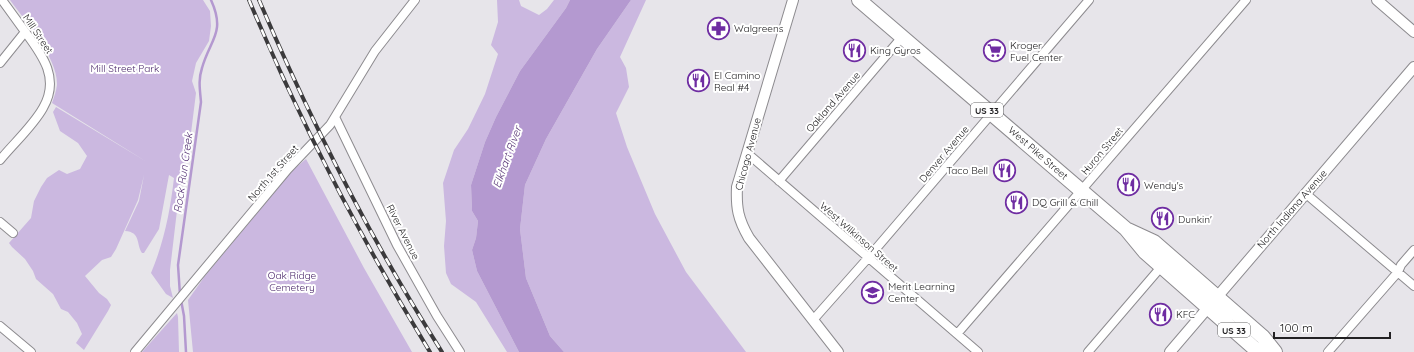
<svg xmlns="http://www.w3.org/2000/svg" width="1414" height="352" font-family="Quicksand,sans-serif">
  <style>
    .green { fill: #cbb8e0 }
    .water { fill: #b499d0 }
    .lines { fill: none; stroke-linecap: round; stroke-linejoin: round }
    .stream { stroke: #b499d0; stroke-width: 2.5 }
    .minor-casing { stroke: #8d8b8f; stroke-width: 10 }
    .tertiary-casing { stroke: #8d8b8f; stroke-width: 12 }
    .trunk-casing { stroke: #8d8b8f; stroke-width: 16 }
    .minor { stroke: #fff; stroke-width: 8 }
    .tertiary { stroke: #fff; stroke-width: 10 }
    .trunk { stroke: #fff; stroke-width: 14 }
    .rail-casing { stroke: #3b3a3c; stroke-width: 4 }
    .rail { stroke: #fff; stroke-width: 2.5; stroke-dasharray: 8; stroke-linecap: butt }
    .labels { text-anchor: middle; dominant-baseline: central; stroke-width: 4; stroke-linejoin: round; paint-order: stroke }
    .shield { fill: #fff; stroke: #646465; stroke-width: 1 }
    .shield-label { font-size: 9px; font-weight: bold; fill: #222123 }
    .poi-label { font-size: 10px; fill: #222123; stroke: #fff; text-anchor: start }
    .street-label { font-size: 10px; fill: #222123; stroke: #fff }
    .park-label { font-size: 10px; fill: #4c296b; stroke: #fff }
    .water-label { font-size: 11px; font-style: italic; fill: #543173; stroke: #fff }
  </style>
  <rect width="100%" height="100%" fill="#e7e5ea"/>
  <!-- green -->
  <path class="green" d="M 10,0 L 203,0 L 210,11 L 211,26 L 209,41 L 196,63 L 192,81 L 196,93 L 190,141 L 178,202 L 170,270 L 170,286 L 173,298 L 166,294 L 151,273 C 164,242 170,212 174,178 L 169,175 L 159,229 L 144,253 L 142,253 C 136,244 141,232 125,231 L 139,201 L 144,175 L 138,200 L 116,249 L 111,257 L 102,260 L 85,276 L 99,293 L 107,299 L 111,305 L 108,311 L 84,350 L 76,343 L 82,334 L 77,323 L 68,312 L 61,309 L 53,294 L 36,279 L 33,271 L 25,259 L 12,247 L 9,243 L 31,218 L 34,201 L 41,187 L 47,178 L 59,170 L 67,174 L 80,169 L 87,156 L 78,143 L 60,131 L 53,112 L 56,107 L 147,162 L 52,103 C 54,97 56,92 57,85 C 58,58 26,22 10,0 Z
    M 497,0 L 519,0 L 521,6 L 539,15 L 547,9 L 554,0 L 570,0 L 566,8 L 520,71 L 496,117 L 485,142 L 471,185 L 472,211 L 478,221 L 476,238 L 472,250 L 477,271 L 519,352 L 507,352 L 476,302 L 451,284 L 446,273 L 444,246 L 446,221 L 443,183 L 454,150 L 468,129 L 485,94 L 498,54 L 491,45 L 498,22 Z
    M 631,0 L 646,0 L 620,57 L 626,68 L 629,87 L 616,113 L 627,147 L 655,214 L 686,272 L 746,352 L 564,352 L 550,336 L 526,278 L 520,229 L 525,185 L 546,139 L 597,49 Z
    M 306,159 L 364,268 L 412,352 L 193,352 L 188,300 L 205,276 L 293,170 Z
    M 177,313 L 178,317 L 179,352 L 142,352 Z"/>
  <!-- water -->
  <path class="water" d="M 570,0 L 631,0 L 597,49 L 546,139 L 525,185 L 520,229 L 526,278 L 550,336 L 564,352 L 519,352 L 477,271 L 472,250 L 476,238 L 478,221 L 472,211 L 471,185 L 485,142 L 496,117 L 520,71 L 566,8 Z"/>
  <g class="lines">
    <!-- stream -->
    <path class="stream" d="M 180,295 L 178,265 L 201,102 C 200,90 198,80 202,68 C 210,39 226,33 211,0
      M 181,300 L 184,316 L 186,352"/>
    <defs>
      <path id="minor" d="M 0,63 L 25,32
        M 335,117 L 397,245 L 437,316 L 460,352
        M 747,153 L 978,352
        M 0,160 C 13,144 33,126 43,108 C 60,79 43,56 26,33 C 18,22 10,11 2,0
        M 779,181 L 902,37
        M 1305,193 L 1414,286
        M 0,222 L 13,233
        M 813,320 L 868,258 L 1089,0
        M 0,326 L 31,352
        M 957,334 L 1246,0
        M 135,352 L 288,169 L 330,125 L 375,51 L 415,0
        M 1088,352 L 1161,267
        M 1328,352 L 1398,272 L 1401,265 L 1414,250"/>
      <path id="tertiary" d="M 793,0 L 737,187 C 736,208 738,219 749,238 L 838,352
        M 1377,0 L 1414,32
        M 1170,352 L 1414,67"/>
      <path id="trunk" d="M 859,0 L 1126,229 L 1145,252 L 1254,348 L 1261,352
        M 1128,230 L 1154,242 L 1263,337 L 1275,352"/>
    </defs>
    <!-- minor casing -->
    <use href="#minor" class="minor-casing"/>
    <!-- tertiary casing -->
    <use href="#tertiary" class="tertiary-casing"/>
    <!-- trunk casing -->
    <use href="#trunk" class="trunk-casing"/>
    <!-- minor -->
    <use href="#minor" class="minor"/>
    <!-- tertiary -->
    <use href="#tertiary" class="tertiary"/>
    <!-- trunk -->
    <use href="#trunk" class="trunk"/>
    <defs>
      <path id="rail" d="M 249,0 C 300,122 361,239 430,352
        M 259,0 C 311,122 371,240 442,352"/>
    </defs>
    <!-- rail casing -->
    <use href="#rail" class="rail-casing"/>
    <!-- rail -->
    <use href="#rail" class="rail"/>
  </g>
  <!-- icons -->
  <defs>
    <symbol id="pharmacy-ring" viewBox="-11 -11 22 22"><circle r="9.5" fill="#fff" stroke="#6f2da2" stroke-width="1.5"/><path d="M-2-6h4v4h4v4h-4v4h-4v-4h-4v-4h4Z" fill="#6f2da2"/></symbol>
    <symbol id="restaurant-ring" viewBox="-11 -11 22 22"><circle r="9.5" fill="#fff" stroke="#6f2da2" stroke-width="1.5"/><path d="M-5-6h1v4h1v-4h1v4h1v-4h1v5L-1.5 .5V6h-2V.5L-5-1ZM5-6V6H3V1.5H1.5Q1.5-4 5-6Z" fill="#6f2da2"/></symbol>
    <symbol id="supermarket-ring" viewBox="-11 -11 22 22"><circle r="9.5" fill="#fff" stroke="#6f2da2" stroke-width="1.5"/><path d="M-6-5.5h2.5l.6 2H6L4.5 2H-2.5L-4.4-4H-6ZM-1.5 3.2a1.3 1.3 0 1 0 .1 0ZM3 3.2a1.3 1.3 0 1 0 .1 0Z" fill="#6f2da2"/></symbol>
    <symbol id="school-ring" viewBox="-11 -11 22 22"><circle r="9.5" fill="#fff" stroke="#6f2da2" stroke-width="1.5"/><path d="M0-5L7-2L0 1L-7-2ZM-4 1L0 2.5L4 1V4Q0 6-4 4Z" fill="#6f2da2"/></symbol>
  </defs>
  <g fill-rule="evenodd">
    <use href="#pharmacy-ring" x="706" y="16" width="25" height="25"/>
    <use href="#restaurant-ring" x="842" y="38" width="25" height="25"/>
    <use href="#supermarket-ring" x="982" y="38" width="25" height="25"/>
    <use href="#restaurant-ring" x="686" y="68" width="25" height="25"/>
    <use href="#restaurant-ring" x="992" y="158" width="25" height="25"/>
    <use href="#restaurant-ring" x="1116" y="172" width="25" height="25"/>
    <use href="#restaurant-ring" x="1004" y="190" width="25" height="25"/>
    <use href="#restaurant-ring" x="1150" y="206" width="25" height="25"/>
    <use href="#school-ring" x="860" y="280" width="25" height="25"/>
    <use href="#restaurant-ring" x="1148" y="302" width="25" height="25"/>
  </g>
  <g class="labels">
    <!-- shield labels -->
    <g class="shield">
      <rect x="971" y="103" width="32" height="14" rx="3"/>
      <rect x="1218" y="323" width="32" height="14" rx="3"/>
    </g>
    <g class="shield-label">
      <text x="987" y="110">US 33</text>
      <text x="1234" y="330">US 33</text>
    </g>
    <!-- poi labels -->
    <g class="poi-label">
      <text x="734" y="28">Walgreens</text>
      <text x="1010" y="45">Kroger<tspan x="1010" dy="12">Fuel Center</tspan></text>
      <text x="870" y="50">King Gyros</text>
      <text x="714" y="75">El Camino<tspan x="714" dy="12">Real #4</tspan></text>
      <text x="988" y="170" text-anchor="end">Taco Bell</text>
      <text x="1144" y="185">Wendy's</text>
      <text x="1032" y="202">DQ Grill &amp; Chill</text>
      <text x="1178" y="219">Dunkin'</text>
      <text x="888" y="286">Merit Learning<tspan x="888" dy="12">Center</tspan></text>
      <text x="1176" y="314">KFC</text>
    </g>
    <!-- street labels -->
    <g class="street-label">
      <text transform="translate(38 34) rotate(56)">Mill Street</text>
      <text transform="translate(833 102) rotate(-49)">Oakland Avenue</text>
      <text transform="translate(1102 151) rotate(-50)">Huron Street</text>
      <text transform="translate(1038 153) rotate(41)">West Pike Street</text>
      <text transform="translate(748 154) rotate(-75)">Chicago Avenue</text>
      <text transform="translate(944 154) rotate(-50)">Denver Avenue</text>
      <text transform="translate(273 173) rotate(-49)">North 1st Street</text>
      <text transform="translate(1292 209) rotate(-49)">North Indiana Avenue</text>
      <text transform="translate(403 232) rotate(63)">River Avenue</text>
      <text transform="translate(859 237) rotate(41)">West Wilkinson Street</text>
    </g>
    <!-- park labels -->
    <g class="park-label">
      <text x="125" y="68">Mill Street Park</text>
      <text x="292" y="275">Oak Ridge<tspan x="292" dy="12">Cemetery</tspan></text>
    </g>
    <!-- water labels -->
    <g class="water-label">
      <text transform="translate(507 157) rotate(-70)">Elkhart River</text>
      <text transform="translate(183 173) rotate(-82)">Rock Run Creek</text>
    </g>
  </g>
  <!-- scale -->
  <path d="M1274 332v6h116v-6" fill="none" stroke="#222123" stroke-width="2"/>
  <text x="1280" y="332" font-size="12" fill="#222123" stroke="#ffffff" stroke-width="3" paint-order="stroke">100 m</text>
</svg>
